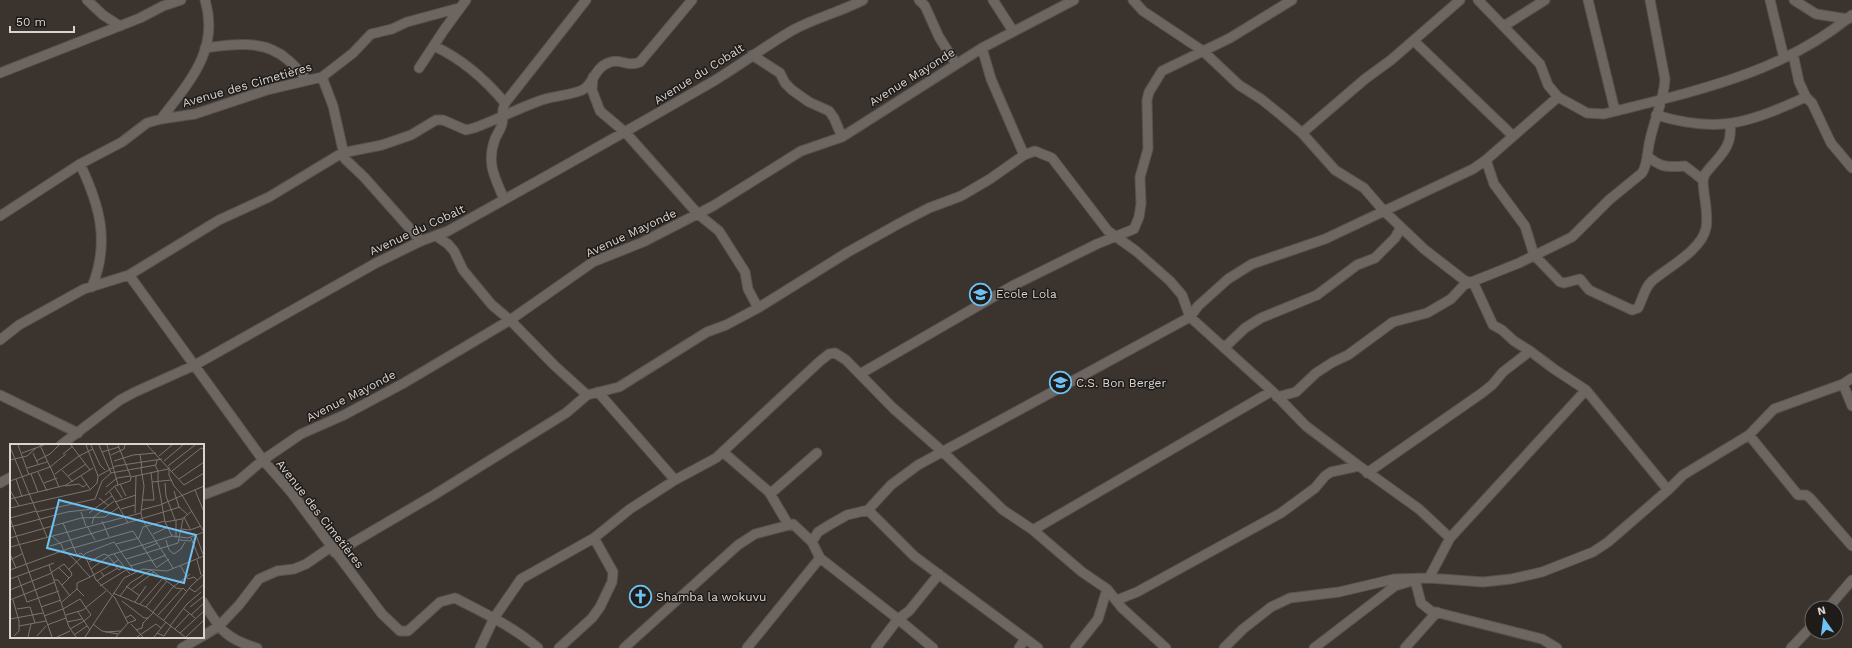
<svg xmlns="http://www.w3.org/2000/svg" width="1852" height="648" font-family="'Work Sans',sans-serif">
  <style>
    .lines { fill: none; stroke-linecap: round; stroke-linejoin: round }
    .street-casing { stroke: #58524e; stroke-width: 11 }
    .street { stroke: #6d6560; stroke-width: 9 }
    .labels { text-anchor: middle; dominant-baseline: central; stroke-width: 3; stroke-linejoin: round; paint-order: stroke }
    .street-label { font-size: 12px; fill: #d9d4d1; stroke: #1e1b19 }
    .poi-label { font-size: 12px; fill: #d9d4d1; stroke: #1e1b19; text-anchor: start }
    .inset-road { fill: none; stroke: #7a736f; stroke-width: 1 }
    .view { fill: #6ec2f3; fill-opacity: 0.15; stroke: #6ec2f3; stroke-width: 2 }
    .inset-edge { fill: none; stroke: #d9d4d1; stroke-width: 2 }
  </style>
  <rect width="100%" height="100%" fill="#3a332e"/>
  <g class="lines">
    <defs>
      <path id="street" d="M 87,0 L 103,15 L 120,26
        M 919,0 L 925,6 L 939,37 L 956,64
        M 993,0 L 1013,31
        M 1133,0 L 1143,11 L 1203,51 L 1239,85 L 1261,99 L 1281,115 L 1302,133 L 1335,170 L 1364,188 L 1383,210 L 1424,249 L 1464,280 L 1474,284 L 1493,325 L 1502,330 L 1514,341 L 1530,351 L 1554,369 L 1586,390 L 1668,490
        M 1478,0 L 1540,64 L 1548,85 L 1558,97 L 1587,113 L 1604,114 C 1690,92 1782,74 1852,15
        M 1588,0 L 1615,111
        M 1770,0 L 1784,58
        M 1794,0 L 1816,14 L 1848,19
        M 1504,26 L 1545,0
        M 1414,41 L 1512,135
        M 434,46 C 462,59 485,79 505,103
        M 205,48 C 233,44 265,39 288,60 C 295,66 301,73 307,80
        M 982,48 L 991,79 L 1024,155
        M 1793,54 L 1799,82 L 1806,97 L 1812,103 L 1831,143 L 1852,168
        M 752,55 L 780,73 L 785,83 L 792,90 L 809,102 L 829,111 L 834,118 L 842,137
        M 419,68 L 444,30 L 466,0
        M 0,73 L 140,18 L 163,6 L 181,0
        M 322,77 L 333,106 L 345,159 L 364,177 L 421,241
        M 593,77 L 592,90 L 600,111 L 626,133 L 698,214 L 719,231 L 745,272 L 748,289 L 758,308
        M 1656,115 C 1719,134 1748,123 1806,97
        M 161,119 C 189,82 220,50 205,0
        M 1302,133 L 1365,79 L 1391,60 L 1460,0
        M 1647,156 C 1662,168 1666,167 1685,166 L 1703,180
        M 1486,160 L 1494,184 L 1525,226 L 1534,255 L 1560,282 L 1564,283 L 1580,279 L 1589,290 L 1632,310 L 1638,308 C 1643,299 1644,288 1652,281 C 1667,268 1702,250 1706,228 C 1709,213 1703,195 1703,180 L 1705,174 C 1718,157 1733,148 1730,125
        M 80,164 C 100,206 110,242 92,287
        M 504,199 C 495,178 486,163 495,139 C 497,134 501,129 502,124 C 504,116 500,115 505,103 L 586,0
        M 0,216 L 80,164 L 122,142 L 147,123 L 161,119 L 195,114 L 267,90 L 322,77 L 353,53 L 371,34 L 392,29 L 407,22 L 459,8
        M 436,236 L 448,244 L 454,251 L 463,270 L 492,305 L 510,320 L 555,366 L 587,395
        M 129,275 L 263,460 L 291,492 L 382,614 L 400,631 L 408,631 L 440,602 L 455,598 C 484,613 514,627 538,648
        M 0,340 L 19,325 L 84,289 L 129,275 L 219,220 L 269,197 L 342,153 L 382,145 L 411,135 L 436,120 L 443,120 L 466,130 L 474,128 C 496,120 517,109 539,101 C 551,96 575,95 584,89 C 594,82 595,68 608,63 C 621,57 626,68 640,62 L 692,0
        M 1224,348 L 1245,328 L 1261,318 L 1317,295 L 1357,265 L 1375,258 L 1395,238 L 1401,227
        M 860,374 L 1014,285 L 1097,244 L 1134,229 L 1139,217 L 1141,204 L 1140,177 L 1148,149 L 1147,100 L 1149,92 L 1162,71 L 1230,38 L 1292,0
        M 1843,384 L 1852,406
        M 598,392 L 675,480
        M 0,395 L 78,433
        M 1277,397 L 1296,392 L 1316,373 L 1333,362 L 1348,355 L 1393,322 L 1427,313 L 1451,299 L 1464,285 L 1519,263 L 1572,237 L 1609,200 L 1642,173 C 1648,164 1647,151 1650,140 C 1654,120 1664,100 1665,79 L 1650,0
        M 1749,435 L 1798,495 L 1806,495 L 1810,498 L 1852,546
        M 61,445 L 120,400 L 135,392 L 195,365 L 376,263 L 421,241 L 448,231 C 536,182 624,133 712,82 C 739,66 765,46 793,30 C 815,18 840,12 863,0
        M 723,452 L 769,492 L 788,524
        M 1367,473 L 1482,393 L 1492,385 L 1503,372 L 1530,351
        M 0,483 L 11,477
        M 770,494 L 817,453
        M 203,495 L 237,482 L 263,460 L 301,434 L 344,415 L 404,383 L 510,320 L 593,262 L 643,242 L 713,206 L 801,151 L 842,137 L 982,48 L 1074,0
        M 868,510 L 914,556 L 1038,648
        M 1033,530 L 1272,391
        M 335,553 L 434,495 L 566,413 L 587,395 L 619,387 L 707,332 L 726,325 L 758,308 L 848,252 L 900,223 L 929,208 L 961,196 L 990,179 L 1024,155 L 1035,151 L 1052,158 L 1108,231 L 1136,251 L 1170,281 L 1182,295 L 1190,317 L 1272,391 L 1306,426 L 1359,466 L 1419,509 L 1450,538
        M 1429,578 L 1450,538 L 1586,390
        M 1117,600 L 1137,592 L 1281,513 L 1315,488 L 1325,476 L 1331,472 L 1359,466
        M 203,602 C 220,629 225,639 257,648
        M 1828,608 L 1852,580
        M 203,636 L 219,626 L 239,605 L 259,579 L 277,571 L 294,569 L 306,564 L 331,547
        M 182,648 L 201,637
        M 480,648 L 494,618 L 521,579 L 594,538 L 630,509 L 675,480 L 716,458 L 819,362 L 829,354 L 835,353 L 846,360 L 893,408 L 943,452 L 1003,510 L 1033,530 L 1082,572 L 1107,589 L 1122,608 L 1166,648
        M 559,648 L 592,618 L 600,607 L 612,582 L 613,572 L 594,538
        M 624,648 L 738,545 L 755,534 L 793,524 L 812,542
        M 747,648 L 820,558
        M 876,648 L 898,619 L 820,558 L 812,542 L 818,532 L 831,524 L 847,515 L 868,510 L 891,485 L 918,465 L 1190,317 L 1198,306 L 1228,279 L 1252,264 L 1325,239 L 1473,169 L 1486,160 L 1558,97
        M 933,648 L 898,619 L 909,611 L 939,574
        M 1019,648 L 1025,639
        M 1075,648 L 1098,619 L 1107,589
        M 1224,648 L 1243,629 L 1271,607 L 1290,598 L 1339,592 L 1394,579 L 1429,578 L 1483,582 L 1511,579 L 1542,572 L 1593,552 L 1608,542 L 1668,490 L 1683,475 L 1749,435 L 1774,409 L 1843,384 L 1852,378
        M 1314,648 L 1395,586 L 1415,580 L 1421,603 L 1431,611 L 1542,639 L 1557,648
        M 1405,648 L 1437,612
        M 1791,648 L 1812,626"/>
    </defs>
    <!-- street casing -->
    <use href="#street" class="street-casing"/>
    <!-- street -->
    <use href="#street" class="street"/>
  </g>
  <!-- icons -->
  <defs>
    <symbol id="school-ring" viewBox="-11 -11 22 22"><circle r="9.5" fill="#1e1b19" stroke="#6ec2f3" stroke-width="1.5"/><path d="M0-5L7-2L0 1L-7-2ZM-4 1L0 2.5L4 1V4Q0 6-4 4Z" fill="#6ec2f3"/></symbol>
    <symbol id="church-ring" viewBox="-11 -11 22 22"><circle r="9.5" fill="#1e1b19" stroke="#6ec2f3" stroke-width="1.5"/><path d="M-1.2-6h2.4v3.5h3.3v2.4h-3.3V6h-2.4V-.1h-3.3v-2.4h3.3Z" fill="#6ec2f3"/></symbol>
  </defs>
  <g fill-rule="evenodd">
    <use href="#school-ring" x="968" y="282" width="25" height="25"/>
    <use href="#school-ring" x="1048" y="370" width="25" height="25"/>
    <use href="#church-ring" x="628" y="584" width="25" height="25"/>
  </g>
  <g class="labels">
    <!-- street labels -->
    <g class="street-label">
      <text transform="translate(699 74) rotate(-32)">Avenue du Cobalt</text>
      <text transform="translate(912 77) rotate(-32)">Avenue Mayonde</text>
      <text transform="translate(247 85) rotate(-16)">Avenue des Cimetières</text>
      <text transform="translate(417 230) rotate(-25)">Avenue du Cobalt</text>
      <text transform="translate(631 233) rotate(-25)">Avenue Mayonde</text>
      <text transform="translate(351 396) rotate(-27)">Avenue Mayonde</text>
      <text transform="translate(320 514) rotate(52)">Avenue des Cimetières</text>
    </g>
    <!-- poi labels -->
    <g class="poi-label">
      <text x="996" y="294">Ecole Lola</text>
      <text x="1076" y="383">C.S. Bon Berger</text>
      <text x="656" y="597">Shamba la wokuvu</text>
    </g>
  </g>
  <!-- overview -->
  <g transform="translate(10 444)">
    <rect width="194" height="194" fill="#3a332e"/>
    <path class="inset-road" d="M 8,1 L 19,31M 30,1 L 40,23M 61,1 L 80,26M 76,1 L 88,32M 81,1 L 90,21 L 95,26M 89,1 L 101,29M 97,1 L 108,41M 108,1 L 121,33 L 158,25M 137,1 L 174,41 L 194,29M 0,3 L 37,93M 92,8 L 109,3M 12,9 L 34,1M 23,9 L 28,20M 53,10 L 63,2M 130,10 L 132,24M 101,11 L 114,5 L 115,1M 69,12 L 83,5M 149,12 L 162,1M 0,16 L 17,12 L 26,4M 26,17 L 40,10 L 49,1M 104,17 L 123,11 L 146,9M 154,17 L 173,1M 145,21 L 148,27 L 148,38M 40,22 L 49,43M 158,22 L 185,1M 159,23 L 159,31 L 164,42 L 172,51 L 194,88M 17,24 L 37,18M 131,24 L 134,42 L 131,69 L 133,77 L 163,124M 52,26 L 63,38M 162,27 L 191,4 L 194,5M 28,28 L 37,47M 21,30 L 28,48M 45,30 L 69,12M 58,32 L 76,20M 71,32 L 80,45M 6,35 L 12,53M 169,35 L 194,18M 0,37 L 40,23 L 56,10M 142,38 L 161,36M 148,38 L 155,78 L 162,92 L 178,94 L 194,88M 34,39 L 47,34M 155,39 L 156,52 L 165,76M 110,40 L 116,52M 55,42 L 69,40 L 73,43 L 77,40M 96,43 L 107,34 L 120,32M 105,43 L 112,54M 0,46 L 9,62M 185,46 L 194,68M 164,47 L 169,63 L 177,70M 100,48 L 118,79M 95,51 L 105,42 L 120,37 L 121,33M 89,54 L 99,62M 0,55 L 56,41 L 83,24M 132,56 L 144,56 L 141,28M 105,58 L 126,51M 0,64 L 80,46 L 87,39 L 88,32 L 106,22 L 152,15M 111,65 L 125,61M 131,66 L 150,61 L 194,42M 26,67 L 0,74 L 42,193M 26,68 L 85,55 L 92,37 L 101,29 L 146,21 L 147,16M 71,68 L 76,82M 79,69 L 102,52M 125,69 L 126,32M 174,73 L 180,85M 166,76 L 166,94M 92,77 L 99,93M 155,78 L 172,75 L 182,67M 53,79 L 67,111 L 71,109 L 76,114 L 86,136 L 105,154 L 118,179M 82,80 L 84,73 L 104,57M 77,82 L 85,96M 0,83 L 57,68 L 83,65M 171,85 L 180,86 L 191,82M 143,90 L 158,83M 186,91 L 194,113M 42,92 L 51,100 L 54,107 L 63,114 L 80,133 L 104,119 L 99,113M 0,94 L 71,74 L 95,73 L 109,63M 181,94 L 189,114M 156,96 L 159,106 L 164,110 L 171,105 L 175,98M 169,96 L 181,97M 106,100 L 129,94 L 133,83 L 155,77M 40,102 L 170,63M 0,103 L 131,69M 63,104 L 123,87 L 146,123M 133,105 L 148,99M 136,109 L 168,99 L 173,75M 0,110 L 6,124M 104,110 L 120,130M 116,115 L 136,109M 0,116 L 12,110M 108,116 L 104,119 L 107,124 L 109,126 L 113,123M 187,116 L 191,131M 141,117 L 156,111M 79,118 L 94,110 L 99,112M 39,121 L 59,183 L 66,193M 170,121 L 178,135 L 184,133 L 187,136M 120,122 L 141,116M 49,124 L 59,134M 146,124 L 159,115M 81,125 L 100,111 L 162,92M 0,126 L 63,103M 58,126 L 76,109 L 104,98 L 125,128M 42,128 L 54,120 L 61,128 L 62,131 L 52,141M 94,132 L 108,124M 8,133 L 17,158 L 49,147M 0,135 L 44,119M 44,136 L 48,136 L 60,152M 22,137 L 42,129M 87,137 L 94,132 L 91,128M 90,142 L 116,126M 116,142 L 130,152M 179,144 L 185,148 L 194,140M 122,145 L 144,128M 0,146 L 22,137M 103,149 L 136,163 L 175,193M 74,152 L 67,145 L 67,139 L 80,133M 110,152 L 120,139 L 141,126 L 166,144 L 172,145M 0,156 L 45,138M 3,156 L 9,177 L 9,187 L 4,192M 112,157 L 134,174 L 139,174M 52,158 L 67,145M 125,158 L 136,142M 130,160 L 153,134M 31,163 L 51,156M 136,163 L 157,137M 180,163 L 194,152M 173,164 L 185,174M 7,165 L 20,163 L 25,179M 68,168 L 80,186M 143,168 L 163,143 L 180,130M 56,171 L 73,166 L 96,147M 148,171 L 173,144 L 177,148M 181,171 L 194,159M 34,172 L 53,165 L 70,155 L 81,171 L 74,177M 0,175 L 33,169M 154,176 L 181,142 L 194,130M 57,178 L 72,175M 83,180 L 92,187 L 108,190M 121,180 L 133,193M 37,181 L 56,174M 9,182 L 36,177M 160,182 L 177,160 L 191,148M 60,185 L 74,177M 165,185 L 179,170M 126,186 L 132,184 L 133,179 L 144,168M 95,188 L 111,187M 147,189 L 154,192 L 161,182M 170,189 L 194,167M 64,191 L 77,182M 27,192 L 36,182M 18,193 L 21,180M 47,193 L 60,187M 75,193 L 114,134 L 133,125 L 157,127 L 194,112M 106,193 L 118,179 L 126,176 L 121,171 L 115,174M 127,193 L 146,180 L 151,184M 144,193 L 156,178M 176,193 L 194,176"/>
    <path class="view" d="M 49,56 L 186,91 L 174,139 L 37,104 Z"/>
    <rect width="194" height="194" class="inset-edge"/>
  </g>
  <!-- north arrow -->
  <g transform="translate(1824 620) rotate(346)"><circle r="19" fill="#1e1b19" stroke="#696563"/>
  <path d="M0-3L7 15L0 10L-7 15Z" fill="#6ec2f3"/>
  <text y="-6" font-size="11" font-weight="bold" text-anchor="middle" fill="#d9d4d1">N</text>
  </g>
  <!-- scale -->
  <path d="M10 26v6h64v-6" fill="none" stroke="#d9d4d1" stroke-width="2"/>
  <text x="16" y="26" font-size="12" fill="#d9d4d1" stroke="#1e1b19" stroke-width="3" paint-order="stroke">50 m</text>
</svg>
